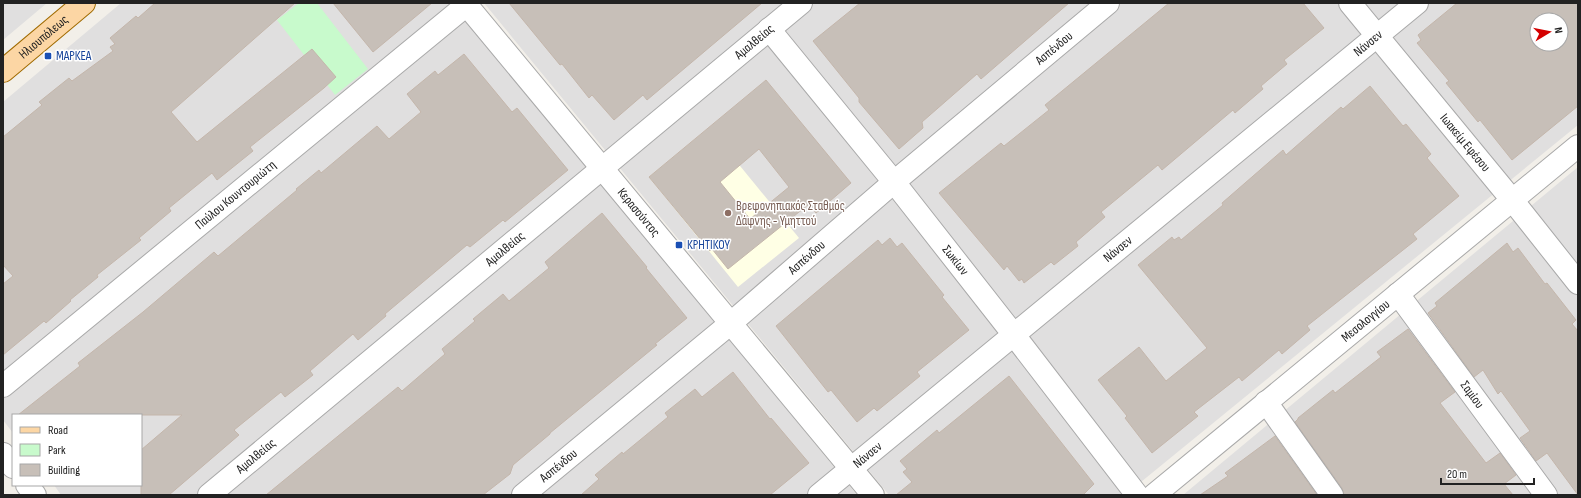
<svg xmlns="http://www.w3.org/2000/svg" width="1581" height="498" font-family="'Sofia Sans Condensed',sans-serif">
  <style>
    .residential { fill: #e0dfdf; fill-rule: evenodd }
    .education { fill: #ffffe5 }
    .park { fill: #c8facc }
    .building { fill: #c7bfb8; stroke: #c4b6ab; fill-rule: evenodd }
    .lines { fill: none; stroke-linecap: round; stroke-linejoin: round }
    .minor-casing { stroke: #a9a9a9; stroke-width: 24 }
    .major-casing { stroke: #a06b00; stroke-width: 24 }
    .minor { stroke: #fff; stroke-width: 22 }
    .major { stroke: #fcd6a4; stroke-width: 22 }
    .transit-dot { fill: #1a4fb4; stroke: #fff; stroke-width: 1.5 }
    .education-dot { fill: #8d6e63; stroke: #fff; stroke-width: 1.5 }
    .labels { text-anchor: middle; dominant-baseline: central; stroke-width: 3; stroke-linejoin: round; paint-order: stroke }
    .street-label { font-size: 13px; fill: #222; stroke: #fff }
    .transit-label { font-size: 13px; fill: #164399; stroke: #fff; text-anchor: start }
    .education-label { font-size: 13px; fill: #785e54; stroke: #fff; text-anchor: start }
  </style>
  <rect width="100%" height="100%" fill="#f2efe9"/>
  <!-- residential -->
  <path class="residential" d="M 3,3 L 47,3 L 3,40 Z
    M 121,3 L 453,3 L 857,495 L 61,495 L 54,485 L 141,485 L 141,415 L 13,415 L 13,433 L 3,420 L 3,102 Z
    M 484,3 L 1578,3 L 1578,125 L 1125,495 L 889,495 ZM 1537,20 L 1561,20 L 1561,44 L 1537,44 Z
    M 1578,167 L 1578,495 L 1183,495 Z"/>
  <!-- education -->
  <path class="education" d="M 709,128 L 799,238 L 738,287 L 649,177 Z"/>
  <!-- park -->
  <path class="park" d="M 299,3 L 317,3 L 368,69 L 335,95 L 277,20 Z"/>
  <!-- building -->
  <path class="building" d="M 155,3 L 295,3 L 171,112 L 197,142 L 312,49 L 336,77 L 324,88 L 250,147 L 253,151 L 217,180 L 212,173 L 169,208 L 171,211 L 139,238 L 141,240 L 97,275 L 98,277 L 70,300 L 71,301 L 46,323 L 44,321 L 3,355 L 3,284 L 13,276 L 3,265 L 3,137 L 42,105 L 39,102 L 69,78 L 72,81 L 113,51 L 110,47 L 115,44 L 110,38 L 136,16 L 138,18 Z
    M 333,3 L 432,3 L 373,52 Z
    M 509,3 L 762,3 L 647,100 L 643,95 L 614,120 L 592,95 L 589,98 L 562,64 L 560,65 Z
    M 860,3 L 1069,3 L 981,79 L 977,74 L 922,122 L 923,128 L 899,149 L 859,102 L 859,98 L 813,41 Z
    M 1169,3 L 1303,3 L 1324,28 L 1284,60 L 1287,64 L 1261,86 L 1263,89 L 1235,113 L 1233,110 L 1162,170 L 1158,165 L 1101,212 L 1105,217 L 1076,242 L 1078,246 L 1054,265 L 1051,262 L 1024,283 L 1022,279 L 1019,281 L 1007,266 L 1004,270 L 939,193 L 1001,143 L 1004,146 L 1049,110 L 1045,105 Z
    M 1457,3 L 1578,3 L 1578,106 L 1512,160 L 1480,120 L 1478,122 L 1446,83 L 1449,81 L 1417,43 L 1421,40 L 1418,35 ZM 1537,20 L 1561,20 L 1561,44 L 1537,44 Z
    M 464,54 L 512,112 L 517,108 L 568,170 L 505,222 L 503,220 L 470,247 L 467,245 L 385,314 L 386,316 L 358,340 L 353,334 L 310,371 L 313,375 L 285,397 L 281,392 L 234,430 L 239,435 L 169,495 L 141,495 L 141,450 L 182,415 L 18,415 L 80,366 L 78,363 L 143,312 L 214,252 L 218,256 L 297,190 L 296,189 L 319,170 L 321,173 L 377,126 L 389,139 L 421,112 L 407,94 L 435,71 L 438,75 Z
    M 766,80 L 851,183 L 816,213 L 809,204 L 728,269 L 712,249 L 710,251 L 649,177 ZM 759,149 L 789,187 L 750,219 L 720,182 Z
    M 1370,86 L 1403,126 L 1406,124 L 1431,154 L 1427,158 L 1459,196 L 1413,234 L 1417,239 L 1307,326 L 1310,330 L 1282,354 L 1279,350 L 1242,381 L 1239,377 L 1194,412 L 1198,416 L 1152,453 L 1125,418 L 1127,416 L 1098,380 L 1139,347 L 1166,381 L 1207,348 L 1138,265 L 1172,237 L 1174,240 L 1179,237 L 1181,240 L 1223,205 L 1222,203 L 1283,150 L 1286,155 L 1341,107 L 1343,109 Z
    M 602,213 L 647,267 L 646,268 L 687,318 L 655,344 L 657,345 L 550,433 L 550,434 L 513,465 L 510,474 L 483,495 L 266,495 L 398,387 L 402,391 L 445,354 L 442,349 L 475,321 L 473,319 L 503,294 L 509,301 L 549,268 L 545,262 Z
    M 890,238 L 897,247 L 902,243 L 944,295 L 942,297 L 969,330 L 917,372 L 920,376 L 877,411 L 874,408 L 857,422 L 831,390 L 828,392 L 776,326 L 878,240 L 882,245 Z
    M 1507,243 L 1513,252 L 1518,248 L 1545,284 L 1547,283 L 1576,320 L 1572,324 L 1578,331 L 1578,495 L 1547,453 L 1536,461 L 1520,438 L 1530,431 L 1501,391 L 1498,394 L 1483,370 L 1474,377 L 1428,313 L 1437,306 L 1435,303 Z
    M 1408,329 L 1455,392 L 1440,403 L 1486,463 L 1500,453 L 1516,475 L 1504,484 L 1513,495 L 1344,495 L 1342,488 L 1295,422 L 1298,419 L 1298,418 L 1333,390 L 1335,393 L 1381,357 L 1377,352 Z
    M 733,372 L 770,419 L 771,418 L 809,463 L 770,495 L 581,495 L 599,479 L 595,475 L 622,452 L 623,454 L 668,417 L 665,413 L 695,389 L 702,397 Z
    M 1009,376 L 1094,484 L 1083,495 L 896,495 L 912,482 L 903,472 L 907,469 L 900,461 L 937,430 L 939,433 Z
    M 1275,436 L 1317,495 L 1200,495 L 1228,476 L 1225,473 Z"/>
  <g class="lines">
    <defs>
      <g id="minor">
        <path id="s1" d="M 465,3 L 873,495"/>
        <path id="s2" d="M 1350,3 L 1513,201 L 1578,283"/>
        <path id="s3" d="M 769,29 L 894,182 L 1014,335 L 1137,495"/>
        <path id="s4" d="M 1398,294 L 1546,495"/>
        <path id="s5" d="M 3,386 L 469,3"/>
        <path d="M 1266,402 L 1332,495"/>
        <path d="M 3,454 L 13,467"/>
        <path d="M 27,485 L 35,495"/>
        <path id="s6" d="M 209,495 L 801,3"/>
        <path id="s7" d="M 523,495 L 731,323 L 894,182 L 1108,3"/>
        <path id="s8" d="M 819,495 L 1417,3"/>
        <path id="s9" d="M 1154,495 L 1578,146"/>
      </g>
      <g id="major">
        <path id="s10" d="M 3,71 L 84,3"/>
      </g>
    </defs>
    <!-- minor casing -->
    <use href="#minor" class="minor-casing"/>
    <!-- major casing -->
    <use href="#major" class="major-casing"/>
    <!-- minor -->
    <use href="#minor" class="minor"/>
    <!-- major -->
    <use href="#major" class="major"/>
  </g>
  <!-- markers -->
  <g class="transit-dot">
    <rect x="44" y="52" width="8" height="8" rx="2"/>
    <rect x="675" y="241" width="8" height="8" rx="2"/>
  </g>
  <circle class="education-dot" cx="728" cy="213" r="4"/>
  <g class="labels">
    <!-- street labels -->
    <g class="street-label">
      <text stroke="none"><textPath href="#s10" startOffset="53">Ηλιουπόλεως</textPath></text>
      <text stroke="none"><textPath href="#s6" startOffset="709">Αμαλθείας</textPath></text>
      <text stroke="none"><textPath href="#s8" startOffset="711">Νάνσεν</textPath></text>
      <text stroke="none"><textPath href="#s7" startOffset="694">Ασπένδου</textPath></text>
      <text stroke="none"><textPath href="#s2" startOffset="181">Ιωακείμ Εφέσου</textPath></text>
      <text stroke="none"><textPath href="#s5" startOffset="301">Παύλου Κουντουριώτη</textPath></text>
      <text stroke="none"><textPath href="#s1" startOffset="272">Κερασούντος</textPath></text>
      <text stroke="none"><textPath href="#s6" startOffset="385">Αμαλθείας</textPath></text>
      <text stroke="none"><textPath href="#s8" startOffset="387">Νάνσεν</textPath></text>
      <text stroke="none"><textPath href="#s7" startOffset="370">Ασπένδου</textPath></text>
      <text stroke="none"><textPath href="#s3" startOffset="297">Σωκίων</textPath></text>
      <text stroke="none"><textPath href="#s9" startOffset="274">Μεσολογγίου</textPath></text>
      <text stroke="none"><textPath href="#s4" startOffset="125">Σαμίου</textPath></text>
      <text stroke="none"><textPath href="#s8" startOffset="63">Νάνσεν</textPath></text>
      <text stroke="none"><textPath href="#s6" startOffset="61">Αμαλθείας</textPath></text>
      <text stroke="none"><textPath href="#s7" startOffset="46">Ασπένδου</textPath></text>
    </g>
    <!-- transit labels -->
    <g class="transit-label">
      <text x="56" y="56">ΜΑΡΚΕΑ</text>
      <text x="687" y="245">ΚΡΗΤΙΚΟΥ</text>
    </g>
    <!-- education labels -->
    <g class="education-label">
      <text x="736" y="206">Βρεφονηπιακός Σταθμός<tspan x="736" dy="15">Δάφνης - Υμηττού</tspan></text>
    </g>
  </g>
  <!-- border -->
  <rect width="1581" height="498" fill="none" stroke="#222222" stroke-width="8"/>
  <!-- legend -->
  <rect x="12" y="414" width="130" height="72" fill="#ffffff" stroke="#a7a7a7"/>
  <rect x="20" y="427" width="20" height="6" fill="#fcd6a4" stroke="#a7a7a7"/>
  <text x="48" y="434" font-size="12" fill="#222222">Road</text>
  <rect x="20" y="444" width="20" height="12" fill="#c8facc" stroke="#a7a7a7"/>
  <text x="48" y="454" font-size="12" fill="#222222">Park</text>
  <rect x="20" y="464" width="20" height="12" fill="#c7bfb8" stroke="#a7a7a7"/>
  <text x="48" y="474" font-size="12" fill="#222222">Building</text>
  <!-- north arrow -->
  <g transform="translate(1549 32) rotate(80)"><circle r="19" fill="#ffffff" stroke="#a7a7a7"/>
  <path d="M0-3L7 15L0 10L-7 15Z" fill="#d40000"/>
  <text y="-6" font-size="11" font-weight="bold" text-anchor="middle" fill="#222222">N</text>
  </g>
  <!-- scale -->
  <path d="M1441 478v6h93v-6" fill="none" stroke="#222222" stroke-width="2"/>
  <text x="1447" y="478" font-size="12" fill="#222222" stroke="#ffffff" stroke-width="3" paint-order="stroke">20 m</text>
</svg>
